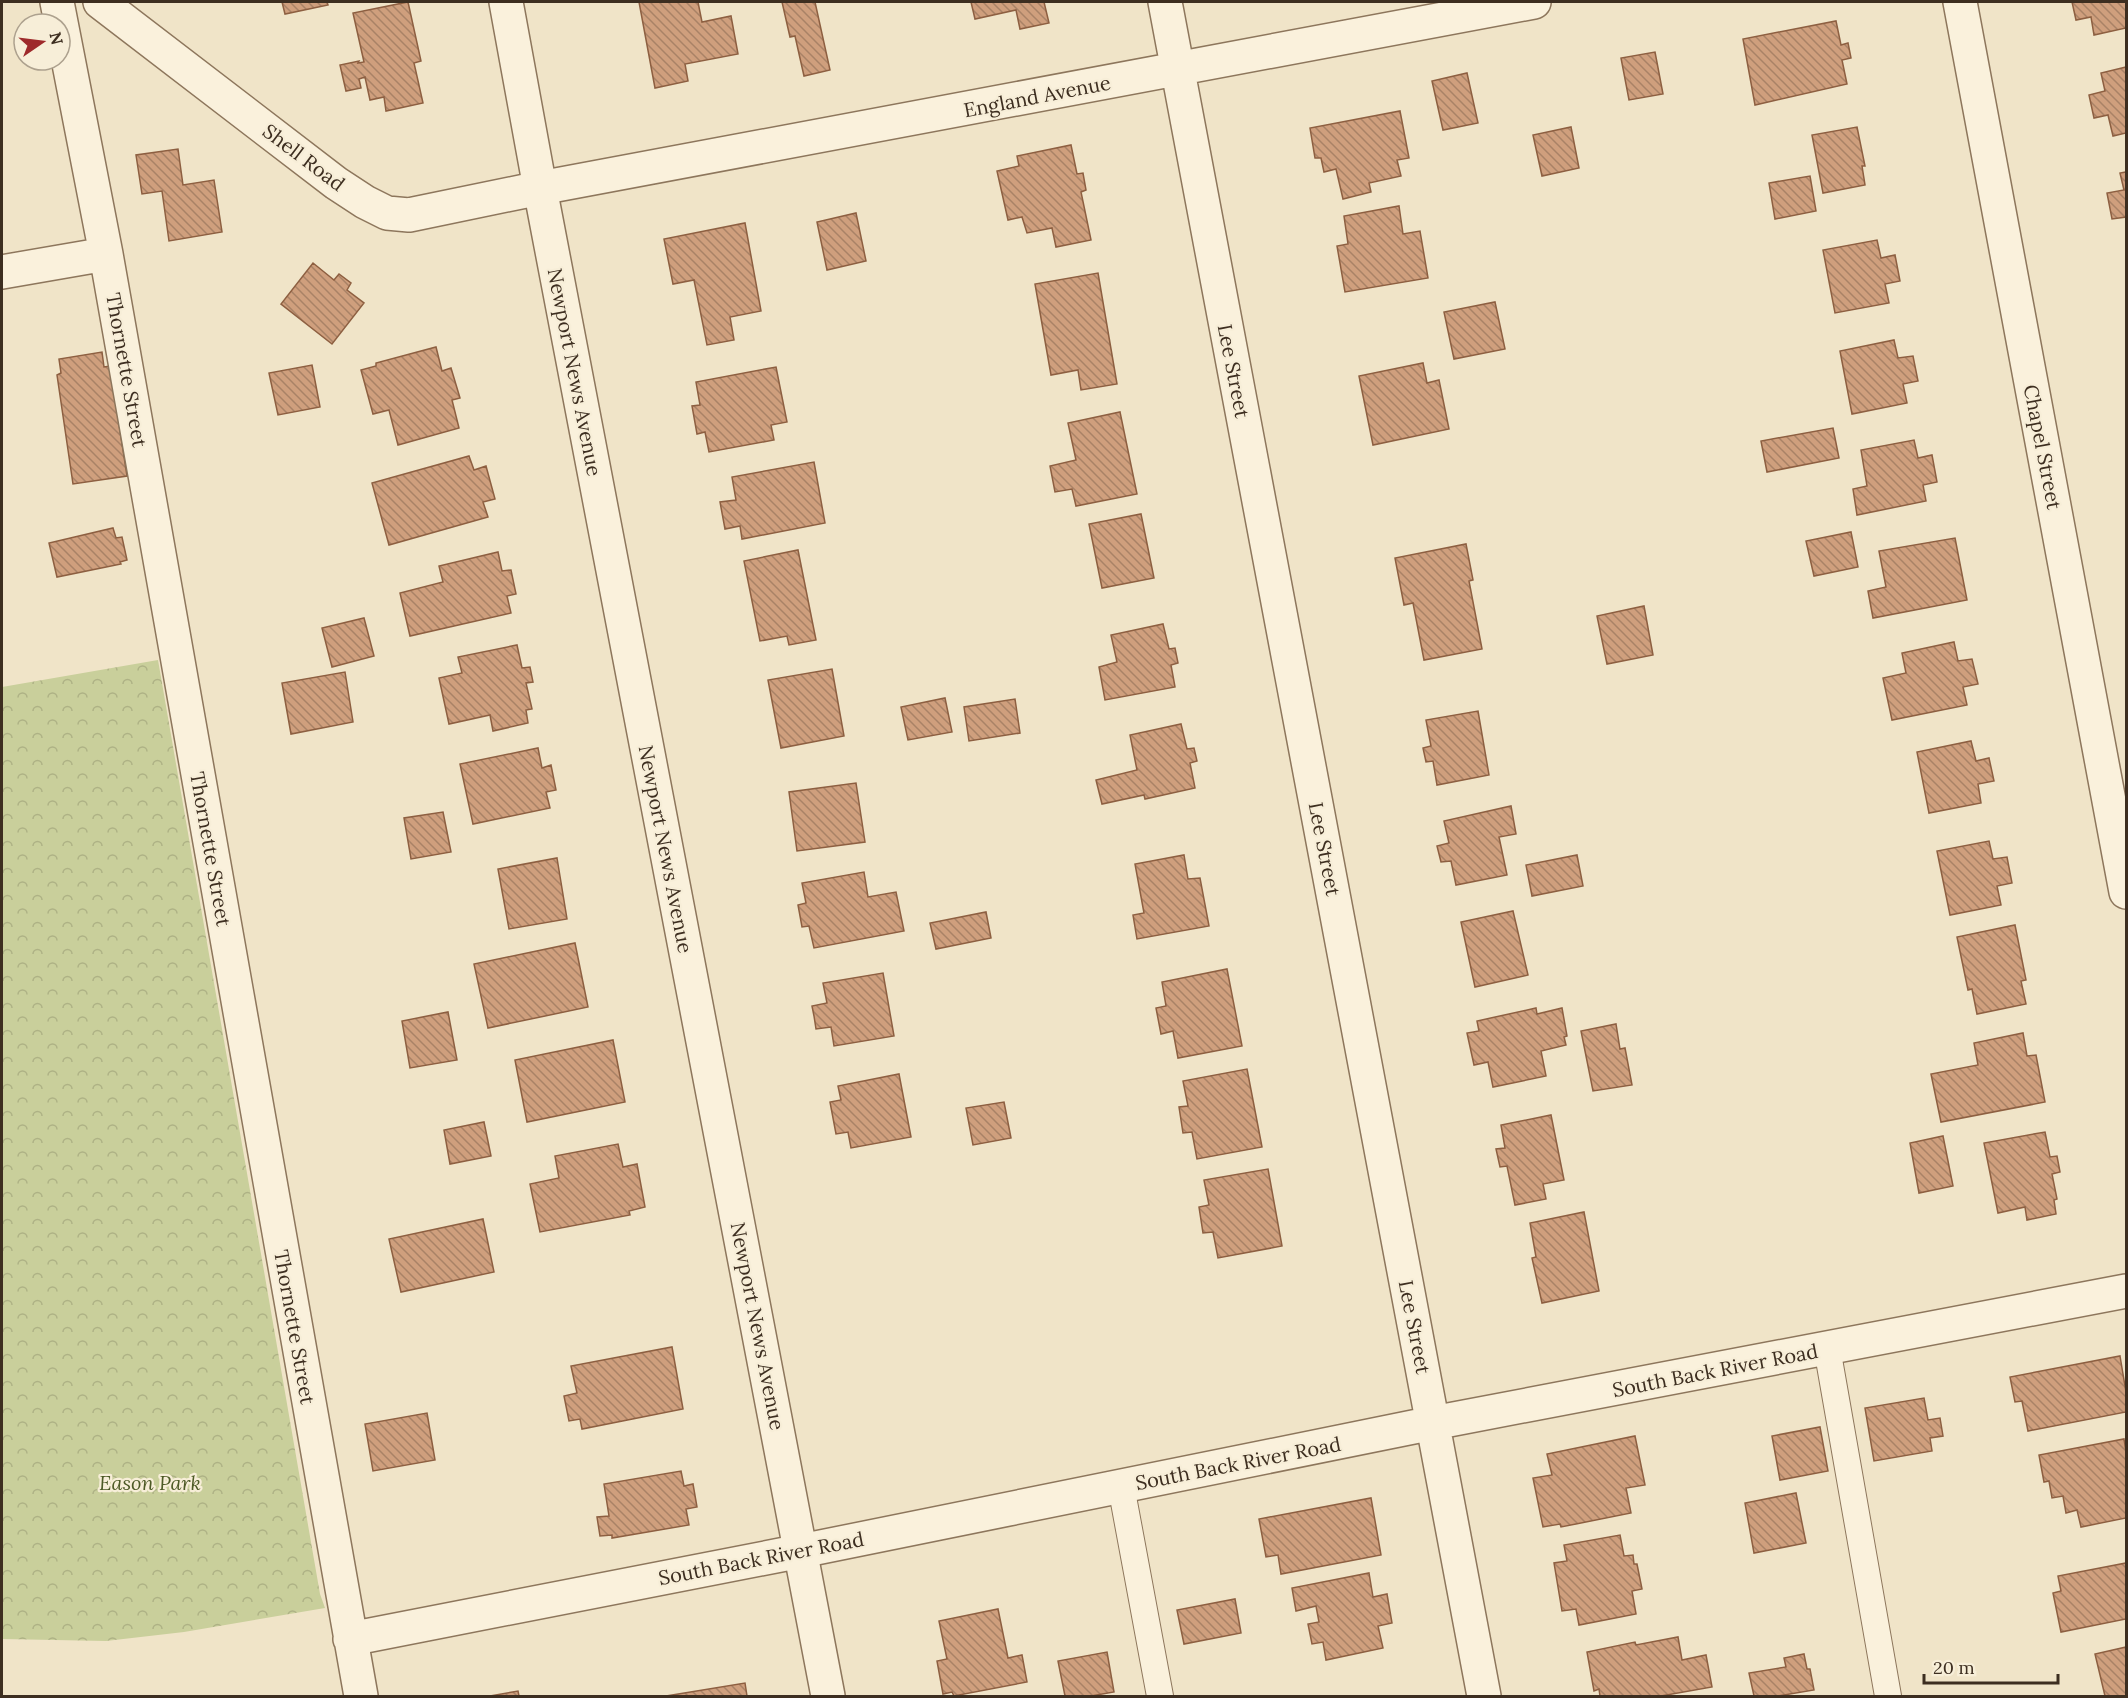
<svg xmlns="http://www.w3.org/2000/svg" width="2128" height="1698" font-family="Lora,serif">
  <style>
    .park { fill: url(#park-crowns) }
    .building { fill: url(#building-back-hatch); stroke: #8d5f41; stroke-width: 1.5 }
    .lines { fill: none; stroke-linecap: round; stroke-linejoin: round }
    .service-casing { stroke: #8d765c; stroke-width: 28 }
    .minor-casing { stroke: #8d765c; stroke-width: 36 }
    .tertiary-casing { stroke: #8d765c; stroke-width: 36 }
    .service { stroke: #faf1dc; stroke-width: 26 }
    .minor { stroke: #faf1dc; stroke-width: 33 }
    .tertiary { stroke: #faf1dc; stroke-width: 33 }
    .labels { text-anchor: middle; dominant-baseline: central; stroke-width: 4.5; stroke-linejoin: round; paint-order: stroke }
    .street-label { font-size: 20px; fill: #3d2e20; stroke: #f7eed8 }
    .park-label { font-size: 20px; font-style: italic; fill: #4d5a26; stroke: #f7eed8 }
  </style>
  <defs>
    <pattern id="park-crowns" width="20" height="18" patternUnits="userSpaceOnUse" patternTransform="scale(1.5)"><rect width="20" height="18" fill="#c9cf9b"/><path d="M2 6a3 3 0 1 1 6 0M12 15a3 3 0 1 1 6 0" fill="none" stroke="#aeb285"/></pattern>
    <pattern id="building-back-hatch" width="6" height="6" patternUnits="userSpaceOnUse" patternTransform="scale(1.5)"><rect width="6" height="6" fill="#cf9f7d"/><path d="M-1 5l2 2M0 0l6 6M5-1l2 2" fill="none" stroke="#a98266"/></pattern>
  </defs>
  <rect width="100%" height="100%" fill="#f0e4c8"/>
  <!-- park -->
  <path class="park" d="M 158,660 L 320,1594 L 325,1608 L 184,1632 L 106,1641 L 2,1639 L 2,687 Z"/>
  <!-- building -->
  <path class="building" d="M 282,2 L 327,2 L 328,5 L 285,14 Z
    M 408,2 L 421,61 L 414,63 L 423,103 L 386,111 L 384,97 L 370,100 L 365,77 L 359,79 L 361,88 L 346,91 L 340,65 L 359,61 L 358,63 L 364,62 L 353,13 Z
    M 639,2 L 698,2 L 702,22 L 731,16 L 738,54 L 685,64 L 688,81 L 655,88 Z
    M 782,2 L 815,2 L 830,70 L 804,76 L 795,36 L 790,37 Z
    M 971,2 L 1044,2 L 1049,23 L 1020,29 L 1016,10 L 975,19 Z
    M 2072,2 L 2126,2 L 2126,28 L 2094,35 L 2091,17 L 2076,20 Z
    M 1836,21 L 1841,45 L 1848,43 L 1851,58 L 1842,60 L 1847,84 L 1755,105 L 1743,39 Z
    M 1655,52 L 1663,94 L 1629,100 L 1621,58 Z
    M 2126,67 L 2126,133 L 2113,136 L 2108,115 L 2094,118 L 2089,95 L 2105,91 L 2101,73 Z
    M 1467,73 L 1478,123 L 1443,130 L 1432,81 Z
    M 1400,111 L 1409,158 L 1397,160 L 1401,176 L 1369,183 L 1371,192 L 1343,199 L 1336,169 L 1324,172 L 1321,158 L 1315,158 L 1310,128 Z
    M 1571,127 L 1579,168 L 1542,176 L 1533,135 Z
    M 1857,127 L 1865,166 L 1862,166 L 1865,185 L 1823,193 L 1812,135 Z
    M 1071,145 L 1077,174 L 1083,173 L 1086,190 L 1081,192 L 1091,240 L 1056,247 L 1052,228 L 1027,233 L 1022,217 L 1008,220 L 997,171 L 1019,166 L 1017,156 Z
    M 178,149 L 183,185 L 214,180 L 222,232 L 169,241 L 162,191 L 142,194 L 136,155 Z
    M 2126,172 L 2126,217 L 2112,219 L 2107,193 L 2124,190 L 2120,173 Z
    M 1810,176 L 1816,211 L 1775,219 L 1769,183 Z
    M 1399,206 L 1403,234 L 1420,231 L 1428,278 L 1345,292 L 1337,246 L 1348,244 L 1344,216 Z
    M 856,213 L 866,261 L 827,270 L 817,222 Z
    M 745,223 L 761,311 L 730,317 L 734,340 L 707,345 L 694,280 L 673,284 L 664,239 Z
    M 1877,240 L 1881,258 L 1895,255 L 1900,281 L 1885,284 L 1889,303 L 1835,313 L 1823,250 Z
    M 313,263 L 334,280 L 339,274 L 351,283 L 347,290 L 364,303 L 332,344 L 281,304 Z
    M 1098,273 L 1117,384 L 1081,390 L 1078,370 L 1051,375 L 1035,284 Z
    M 1495,302 L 1505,349 L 1454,359 L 1444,312 Z
    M 1894,340 L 1898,358 L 1913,356 L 1918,381 L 1903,384 L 1907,403 L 1852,414 L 1840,351 Z
    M 436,347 L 442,371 L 451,368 L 460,398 L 452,400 L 459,428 L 398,445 L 389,410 L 373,414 L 361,370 L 376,366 L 376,363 Z
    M 102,352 L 104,367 L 110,366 L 127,476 L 73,484 L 57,375 L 61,373 L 59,359 Z
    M 1423,363 L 1427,383 L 1439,380 L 1449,429 L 1373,445 L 1359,376 Z
    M 312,365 L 320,407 L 278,415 L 269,373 Z
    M 776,367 L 787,422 L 771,425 L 774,440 L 709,452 L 705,432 L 697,434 L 692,406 L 700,405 L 696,382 Z
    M 1120,412 L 1137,494 L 1076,506 L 1072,489 L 1055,492 L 1050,466 L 1076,460 L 1068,423 Z
    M 1833,428 L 1839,458 L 1767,472 L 1761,441 Z
    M 1914,440 L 1918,458 L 1932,455 L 1937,482 L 1923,485 L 1926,501 L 1857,515 L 1853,489 L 1867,486 L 1861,450 Z
    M 469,456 L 474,470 L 486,466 L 495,499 L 483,502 L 488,517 L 389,545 L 372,483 Z
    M 814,462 L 825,523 L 742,539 L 740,526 L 725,529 L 720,502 L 736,500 L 732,477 Z
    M 1141,514 L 1154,578 L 1102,588 L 1089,524 Z
    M 113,528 L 116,538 L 122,537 L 127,560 L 120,562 L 121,564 L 57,577 L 49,543 Z
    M 1851,532 L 1858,567 L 1814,576 L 1806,541 Z
    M 1955,538 L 1967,600 L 1873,618 L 1868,591 L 1886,587 L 1879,551 Z
    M 1466,544 L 1473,580 L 1469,581 L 1482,649 L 1424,660 L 1413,603 L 1404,605 L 1395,558 Z
    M 798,550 L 816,640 L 789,645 L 787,636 L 760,641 L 744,561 Z
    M 498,552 L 502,571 L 511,570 L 516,594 L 507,596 L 511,613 L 410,636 L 400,593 L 443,582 L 439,566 Z
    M 1644,606 L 1653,655 L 1607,664 L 1597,616 Z
    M 364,618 L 374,656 L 332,667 L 322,628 Z
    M 1163,624 L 1169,649 L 1175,648 L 1178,663 L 1171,665 L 1175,687 L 1105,700 L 1099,667 L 1117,662 L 1111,635 Z
    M 1954,642 L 1958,661 L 1972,659 L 1978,684 L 1963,687 L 1967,705 L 1892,720 L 1883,678 L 1906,673 L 1902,653 Z
    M 517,645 L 522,668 L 530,667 L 533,682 L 526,683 L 532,709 L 526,710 L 528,723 L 493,731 L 490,715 L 449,724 L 439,678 L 462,673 L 458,657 Z
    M 832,669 L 844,736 L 781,748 L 768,680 Z
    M 345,672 L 353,722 L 291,734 L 282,683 Z
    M 945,698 L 952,732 L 908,740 L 901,707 Z
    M 1015,699 L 1020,733 L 969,741 L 964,707 Z
    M 1478,711 L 1489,775 L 1437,785 L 1433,761 L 1426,762 L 1423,748 L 1431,746 L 1426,720 Z
    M 1181,724 L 1187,749 L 1194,748 L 1197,761 L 1190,763 L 1195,788 L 1145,799 L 1144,795 L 1102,804 L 1096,780 L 1137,770 L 1130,735 Z
    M 1971,741 L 1976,761 L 1989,758 L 1994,781 L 1978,784 L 1981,803 L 1929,813 L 1917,752 Z
    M 538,748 L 542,768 L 551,765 L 556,790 L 546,792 L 550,808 L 473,824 L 460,764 Z
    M 856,783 L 865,842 L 797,851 L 789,792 Z
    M 1511,806 L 1516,834 L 1499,837 L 1507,875 L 1456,885 L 1451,861 L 1441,862 L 1437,846 L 1449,843 L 1444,821 Z
    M 443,812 L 451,852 L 411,859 L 404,818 Z
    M 1989,841 L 1993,859 L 2007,857 L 2012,883 L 1997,886 L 2001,905 L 1950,915 L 1937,851 Z
    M 1184,855 L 1188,879 L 1200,878 L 1209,926 L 1137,939 L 1133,915 L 1144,913 L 1135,864 Z
    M 1577,855 L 1583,886 L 1532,896 L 1526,865 Z
    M 557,858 L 567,919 L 509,929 L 498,869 Z
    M 864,872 L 868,897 L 896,892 L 904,931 L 814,948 L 809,926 L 802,927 L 798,905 L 806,903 L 802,883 Z
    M 1513,911 L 1528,975 L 1475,987 L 1461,922 Z
    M 986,912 L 991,938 L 936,949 L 930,923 Z
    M 2015,925 L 2026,980 L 2021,981 L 2026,1004 L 1977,1014 L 1972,989 L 1968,990 L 1957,937 Z
    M 575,943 L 588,1007 L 488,1028 L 474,964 Z
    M 1227,969 L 1242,1046 L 1178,1058 L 1173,1031 L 1161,1034 L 1156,1008 L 1166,1006 L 1162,982 Z
    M 883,973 L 894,1036 L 834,1046 L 831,1027 L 816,1029 L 814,1016 L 812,1006 L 827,1003 L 823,983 Z
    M 1536,1008 L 1537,1014 L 1562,1008 L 1567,1036 L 1564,1037 L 1566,1045 L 1541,1051 L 1546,1076 L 1493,1087 L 1488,1062 L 1474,1065 L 1467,1033 L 1479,1031 L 1477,1021 Z
    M 448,1012 L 457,1060 L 410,1068 L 402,1021 Z
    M 1616,1024 L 1620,1049 L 1625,1048 L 1632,1085 L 1593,1091 L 1581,1031 Z
    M 2023,1033 L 2027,1056 L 2036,1055 L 2045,1102 L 1941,1122 L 1931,1074 L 1978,1065 L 1974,1043 Z
    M 613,1040 L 625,1102 L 527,1122 L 515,1060 Z
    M 1247,1069 L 1262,1147 L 1197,1159 L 1192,1132 L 1183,1133 L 1179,1107 L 1188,1106 L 1183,1081 Z
    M 899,1074 L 911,1137 L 851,1148 L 848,1132 L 836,1134 L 830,1102 L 841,1100 L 838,1086 Z
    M 1004,1102 L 1011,1138 L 973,1145 L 966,1108 Z
    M 1551,1115 L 1564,1180 L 1543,1184 L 1546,1199 L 1515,1205 L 1507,1166 L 1500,1167 L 1496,1149 L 1505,1148 L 1501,1125 Z
    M 484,1122 L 491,1156 L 450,1164 L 444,1130 Z
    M 2045,1132 L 2050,1157 L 2057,1156 L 2060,1172 L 2052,1174 L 2057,1199 L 2054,1200 L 2056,1214 L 2027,1220 L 2025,1207 L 1998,1213 L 1984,1143 Z
    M 1943,1136 L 1953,1186 L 1919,1193 L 1910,1143 Z
    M 618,1144 L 623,1167 L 637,1164 L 645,1207 L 629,1211 L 630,1215 L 540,1232 L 530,1184 L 559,1178 L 555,1156 Z
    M 1268,1169 L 1282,1246 L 1218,1258 L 1213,1232 L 1203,1233 L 1199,1207 L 1209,1205 L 1204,1180 Z
    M 1584,1212 L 1599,1291 L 1542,1303 L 1532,1258 L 1536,1257 L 1530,1223 Z
    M 483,1219 L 494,1272 L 401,1292 L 389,1239 Z
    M 672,1347 L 683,1409 L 582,1429 L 580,1419 L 569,1421 L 564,1396 L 577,1393 L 571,1366 Z
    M 2120,1356 L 2126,1392 L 2126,1412 L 2028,1431 L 2022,1401 L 2015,1402 L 2010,1377 Z
    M 1924,1398 L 1928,1420 L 1940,1418 L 1943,1436 L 1930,1438 L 1932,1451 L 1874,1461 L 1865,1408 Z
    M 427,1413 L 435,1460 L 373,1471 L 365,1424 Z
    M 1820,1427 L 1828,1471 L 1780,1480 L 1772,1436 Z
    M 1635,1436 L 1645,1485 L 1626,1488 L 1631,1513 L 1561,1527 L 1560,1524 L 1543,1527 L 1533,1478 L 1552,1475 L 1547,1454 Z
    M 2124,1439 L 2126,1452 L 2126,1518 L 2081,1527 L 2077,1510 L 2066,1513 L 2063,1496 L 2052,1498 L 2049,1481 L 2044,1482 L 2039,1455 Z
    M 681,1471 L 684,1486 L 693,1484 L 697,1507 L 686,1509 L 689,1525 L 612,1538 L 612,1535 L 600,1536 L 597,1517 L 609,1516 L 604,1484 Z
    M 1796,1493 L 1806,1543 L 1754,1553 L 1745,1503 Z
    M 1371,1498 L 1381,1555 L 1281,1574 L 1278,1555 L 1266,1557 L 1259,1519 Z
    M 1620,1535 L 1624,1556 L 1633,1555 L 1634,1564 L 1637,1564 L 1642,1589 L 1632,1591 L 1636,1614 L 1579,1625 L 1576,1609 L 1562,1611 L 1554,1563 L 1567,1561 L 1564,1545 Z
    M 2126,1563 L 2126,1619 L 2061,1632 L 2053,1593 L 2061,1591 L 2058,1576 Z
    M 1369,1573 L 1373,1597 L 1387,1594 L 1392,1623 L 1378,1626 L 1383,1648 L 1326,1660 L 1323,1642 L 1312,1644 L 1308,1624 L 1319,1622 L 1316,1606 L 1296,1611 L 1292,1588 Z
    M 1235,1599 L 1241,1633 L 1184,1644 L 1177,1610 Z
    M 998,1609 L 1008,1658 L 1022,1655 L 1027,1682 L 954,1696 L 952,1692 L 943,1694 L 937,1661 L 947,1659 L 939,1621 Z
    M 1678,1637 L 1682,1660 L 1706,1655 L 1712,1687 L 1661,1696 L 1600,1696 L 1599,1689 L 1594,1691 L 1587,1652 L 1635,1642 L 1636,1645 Z
    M 2126,1647 L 2126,1696 L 2105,1696 L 2095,1654 Z
    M 1107,1652 L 1114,1692 L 1091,1696 L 1065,1696 L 1058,1661 Z
    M 1804,1654 L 1807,1669 L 1810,1669 L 1814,1690 L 1778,1696 L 1754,1696 L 1749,1673 L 1786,1667 L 1784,1658 Z
    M 745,1683 L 747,1696 L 666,1696 Z
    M 518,1691 L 519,1696 L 490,1696 Z"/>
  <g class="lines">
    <defs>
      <path id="service" d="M 1827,1348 L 1888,1696
        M 1121,1486 L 1160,1696"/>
      <path id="minor" d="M 57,2 L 106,254 L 361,1696
        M 506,2 L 540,188 L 1534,2
        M 1165,2 L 1484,1696
        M 1960,2 L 2126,892
        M 2,272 L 106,254
        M 350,1639 L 801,1551 L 1433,1423 L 2126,1291"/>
      <path id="tertiary" d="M 100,2 L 336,183 L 365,202 L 387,213 L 409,215 L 540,188 L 828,1696"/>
    </defs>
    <!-- service casing -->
    <use href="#service" class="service-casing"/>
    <!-- minor casing -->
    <use href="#minor" class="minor-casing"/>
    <!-- tertiary casing -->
    <use href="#tertiary" class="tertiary-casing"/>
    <!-- service -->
    <use href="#service" class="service"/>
    <!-- minor -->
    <use href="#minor" class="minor"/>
    <!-- tertiary -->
    <use href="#tertiary" class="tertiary"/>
  </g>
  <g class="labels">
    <!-- street labels -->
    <g class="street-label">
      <text transform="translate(1037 96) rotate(-11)">England Avenue</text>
      <text transform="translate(304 157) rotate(37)">Shell Road</text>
      <text transform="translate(127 370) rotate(80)">Thornette Street</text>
      <text transform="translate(1234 371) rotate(79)">Lee Street</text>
      <text transform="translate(575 372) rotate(79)">Newport News Avenue</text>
      <text transform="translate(2043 447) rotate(79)">Chapel Street</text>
      <text transform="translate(211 849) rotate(80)">Thornette Street</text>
      <text transform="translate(666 849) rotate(79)">Newport News Avenue</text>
      <text transform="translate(1325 849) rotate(79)">Lee Street</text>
      <text transform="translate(758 1326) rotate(79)">Newport News Avenue</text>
      <text transform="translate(295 1327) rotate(80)">Thornette Street</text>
      <text transform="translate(1415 1327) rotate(79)">Lee Street</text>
      <text transform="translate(1715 1370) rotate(-11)">South Back River Road</text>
      <text transform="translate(1238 1463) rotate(-11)">South Back River Road</text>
      <text transform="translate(761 1558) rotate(-11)">South Back River Road</text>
    </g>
    <!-- park labels -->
    <g class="park-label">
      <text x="150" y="1482">Eason Park</text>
    </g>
  </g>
  <!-- border -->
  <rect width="2128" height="1698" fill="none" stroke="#3d2e20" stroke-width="6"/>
  <!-- north arrow -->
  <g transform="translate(42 42) rotate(76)"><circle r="28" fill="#f7eed8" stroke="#ada18e" stroke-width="1.5"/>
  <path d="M0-4.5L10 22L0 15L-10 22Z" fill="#9e2a2b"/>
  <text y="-9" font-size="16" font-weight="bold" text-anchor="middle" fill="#3d2e20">N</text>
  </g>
  <!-- scale -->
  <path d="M1924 1674v9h134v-9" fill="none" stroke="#3d2e20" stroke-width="3"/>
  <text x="1933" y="1674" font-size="18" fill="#3d2e20" stroke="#f7eed8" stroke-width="4.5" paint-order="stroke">20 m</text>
</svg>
